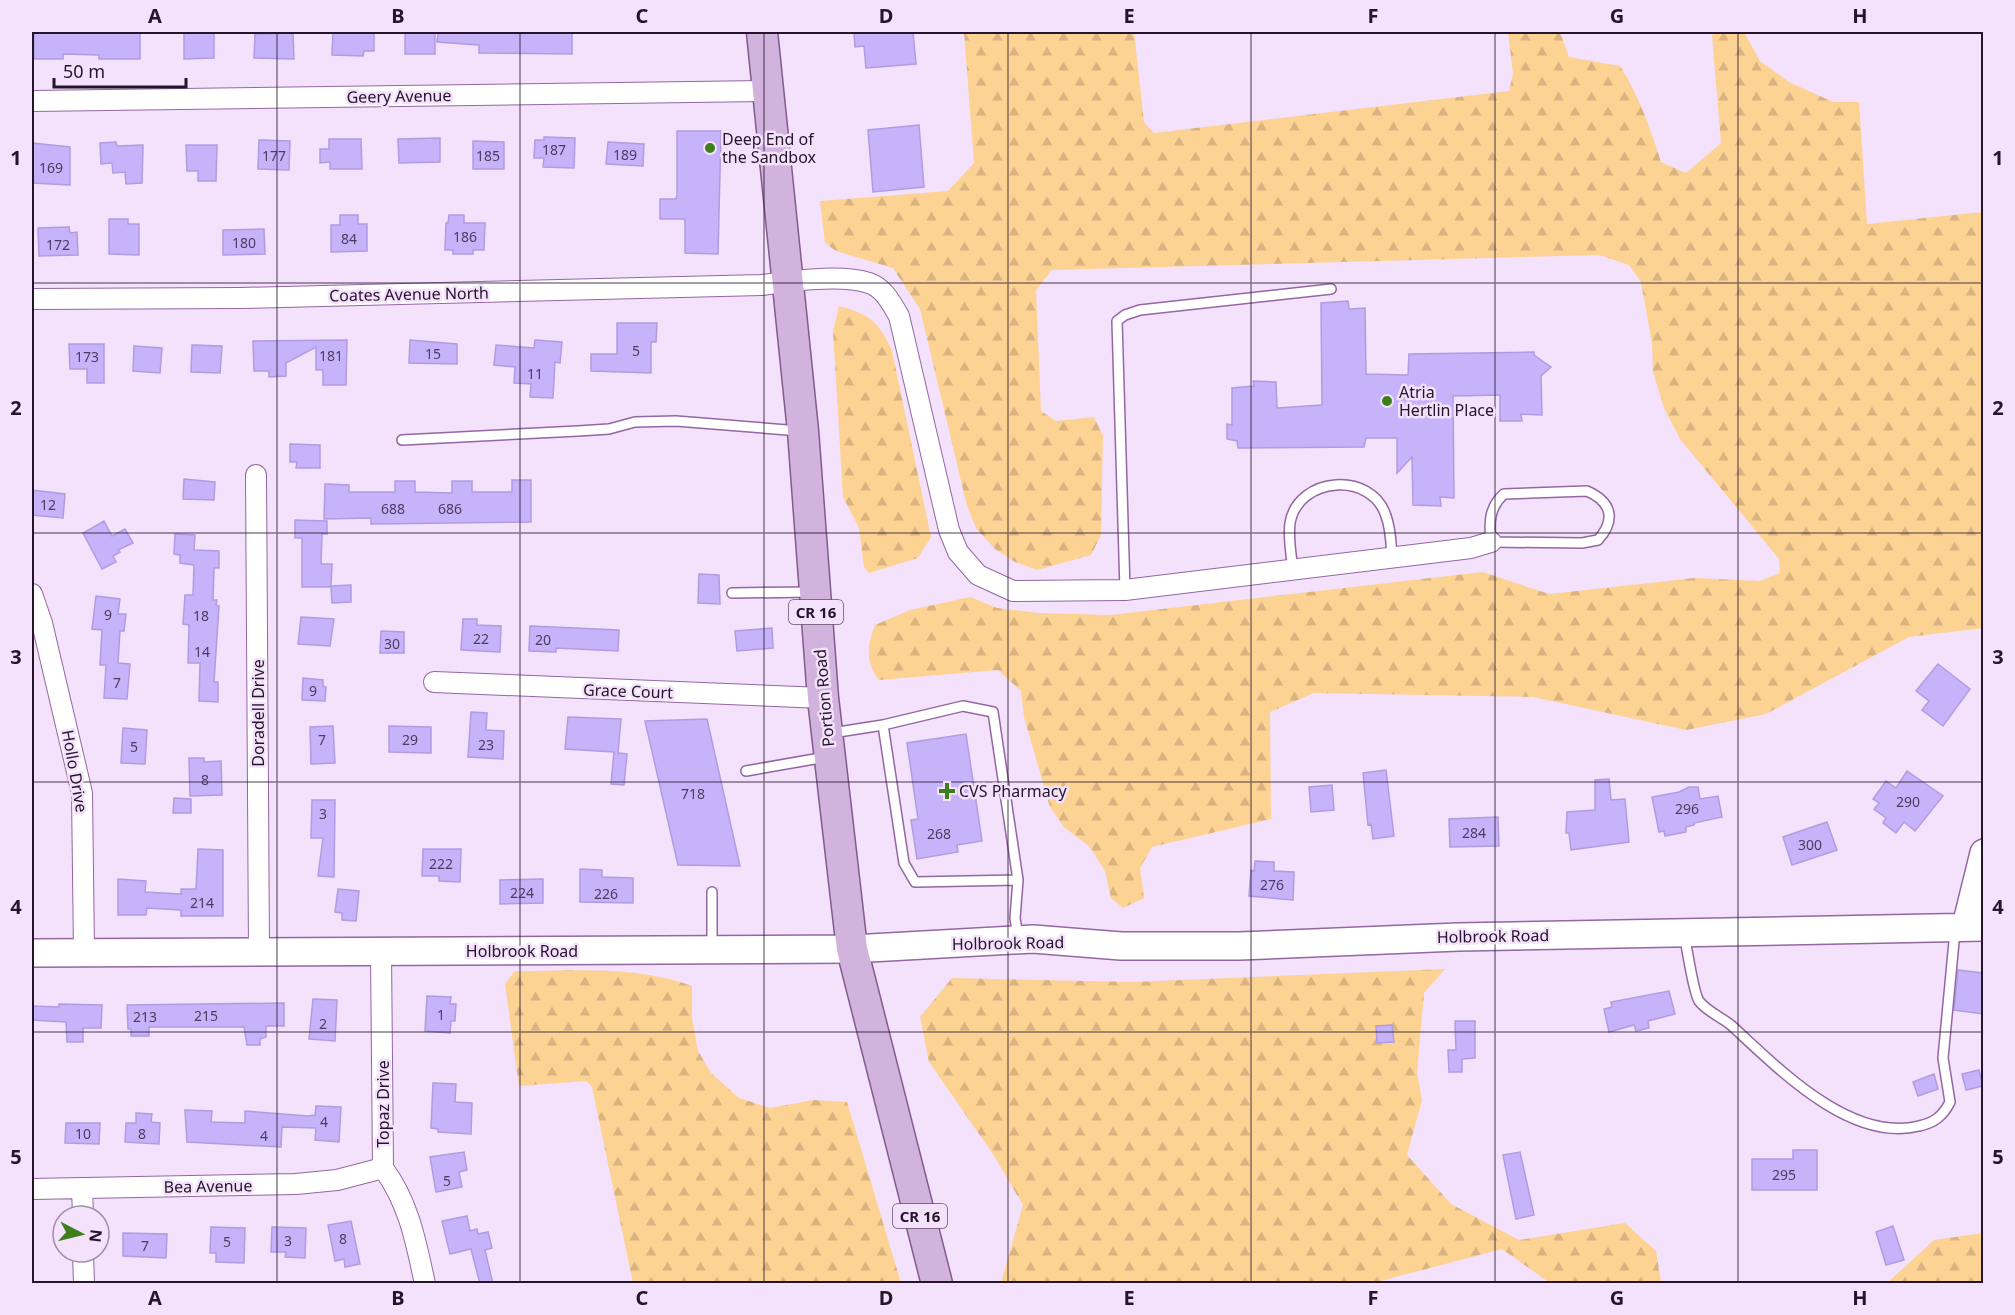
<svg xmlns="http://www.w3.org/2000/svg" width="2015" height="1315" font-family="'Noto Sans',sans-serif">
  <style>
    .forest { fill: url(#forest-firs) }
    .building { fill: #c7b3fa; stroke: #b09ce1; stroke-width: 1.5 }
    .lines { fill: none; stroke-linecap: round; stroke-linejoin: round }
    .lane-casing { stroke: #9367a2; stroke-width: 12 }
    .street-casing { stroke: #9367a2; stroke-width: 22 }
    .secondary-casing { stroke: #9367a2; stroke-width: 30 }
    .primary-casing { stroke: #825b90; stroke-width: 33 }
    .lane { stroke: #fff; stroke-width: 9 }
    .street { stroke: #fff; stroke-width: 20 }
    .secondary { stroke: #fff; stroke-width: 27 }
    .primary { stroke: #d2b3dd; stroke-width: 30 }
    .grid { fill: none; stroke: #25142b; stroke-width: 1.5; stroke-opacity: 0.55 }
    .poi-dot { fill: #3f7e1d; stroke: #f4e1fb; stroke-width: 2 }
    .labels { text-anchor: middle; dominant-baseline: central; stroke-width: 5; stroke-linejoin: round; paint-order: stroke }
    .number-label { font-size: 14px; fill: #4e3c5f }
    .shield { fill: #f4e1fb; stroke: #635269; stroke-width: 1.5 }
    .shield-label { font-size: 15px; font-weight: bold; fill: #25142b }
    .street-label { font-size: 16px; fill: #25142b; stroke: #f4e1fb }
    .poi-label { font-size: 16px; fill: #25142b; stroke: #f4e1fb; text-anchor: start }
    .neatline { fill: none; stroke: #25142b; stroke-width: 2 }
    .grid-label { font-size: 20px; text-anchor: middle; font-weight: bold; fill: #25142b }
  </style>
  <defs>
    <pattern id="forest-firs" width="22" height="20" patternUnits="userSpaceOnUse" patternTransform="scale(1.5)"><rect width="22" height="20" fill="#fdd394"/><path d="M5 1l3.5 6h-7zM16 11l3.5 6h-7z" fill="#d9b480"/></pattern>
  </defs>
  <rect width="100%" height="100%" fill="#f4e1fb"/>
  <!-- forest -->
  <path class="forest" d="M 964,32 L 1134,32 L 1144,122 L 1154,133 L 1509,91 L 1513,74 L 1508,32 L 1560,32 L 1569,57 L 1620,66 C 1639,96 1650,128 1661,162 L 1686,173 L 1721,143 L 1712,35 L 1720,32 L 1744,32 L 1760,61 L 1789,82 L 1833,102 L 1859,102 L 1867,224 L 1983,212 L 1983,628 L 1909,637 L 1766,714 L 1686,730 L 1533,697 L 1314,693 L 1270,712 L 1271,819 L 1152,847 L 1140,868 L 1144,898 L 1123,908 L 1111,898 L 1105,871 L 1089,846 L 1064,827 L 1050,807 L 1024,717 L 1021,691 L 998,670 L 879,680 C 865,663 867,645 875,625 L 910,610 L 970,597 L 997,608 L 1039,613 L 1110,615 L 1483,572 L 1549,594 L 1695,578 L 1760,581 L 1780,573 L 1779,559 L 1680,439 L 1664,408 L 1653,372 L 1652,343 L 1641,282 L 1629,265 L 1599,255 L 1052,270 L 1036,290 L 1041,411 L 1056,421 L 1094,417 L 1103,436 L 1101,535 L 1091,555 L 1037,570 L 1015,562 L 995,549 L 976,528 L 967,506 L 920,309 L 893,268 L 836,251 L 825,243 L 820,201 L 948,191 L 974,163 Z
    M 839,306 C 871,315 879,322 892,351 L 931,537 L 918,558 L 869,573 L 864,567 L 859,528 L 843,497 L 833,331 Z
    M 1445,969 L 1424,993 L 1417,1073 L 1422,1100 L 1407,1155 L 1451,1204 L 1519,1240 L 1625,1223 L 1656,1251 L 1661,1283 L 1550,1283 L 1502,1249 L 1373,1283 L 1001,1283 L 1023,1205 L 993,1154 L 929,1062 L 920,1017 L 952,978 L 1133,982 Z
    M 515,971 C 573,971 637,965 692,986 L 692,1018 L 698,1051 L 711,1073 L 739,1098 L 770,1108 L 813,1100 L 847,1102 L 901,1283 L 633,1283 L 592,1087 L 586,1081 L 519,1086 L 505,984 Z
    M 1983,1233 L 1983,1283 L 1887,1283 L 1934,1240 Z"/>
  <!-- building -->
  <path class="building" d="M 34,32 L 140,32 L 140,59 L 99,59 L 99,55 L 63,54 L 63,59 L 34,59 Z
    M 184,32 L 214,32 L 214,58 L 184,59 Z
    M 333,32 L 374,32 L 374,51 L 364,51 L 363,56 L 332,55 Z
    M 405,32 L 435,32 L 435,54 L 405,54 Z
    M 438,32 L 572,32 L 572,54 L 479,53 L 479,45 L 437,42 Z
    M 861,32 L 913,32 L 916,64 L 866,68 L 864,46 L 855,47 L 854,33 Z
    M 293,33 L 294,59 L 254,58 L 255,34 Z
    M 919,125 L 924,187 L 873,192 L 868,130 Z
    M 677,131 L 721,131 L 718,254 L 685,253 L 685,219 L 660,219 L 660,199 L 676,199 L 677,195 Z
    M 544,137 L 575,138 L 574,168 L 543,167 L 544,158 L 534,158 L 535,140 L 544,140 Z
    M 440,138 L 440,162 L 399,163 L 398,139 Z
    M 329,139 L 361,139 L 362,169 L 330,169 L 330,162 L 320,163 L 320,149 L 329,149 Z
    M 259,140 L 290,141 L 289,170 L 258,169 Z
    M 473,141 L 504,142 L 504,169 L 473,169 Z
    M 116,142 L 117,146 L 143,145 L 142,183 L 126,184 L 125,172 L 113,173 L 112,163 L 101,164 L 100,143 Z
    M 608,142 L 644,144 L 643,166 L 606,164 Z
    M 32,143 L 70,147 L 70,185 L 32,183 Z
    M 186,145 L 217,145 L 216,181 L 198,181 L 198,171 L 187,171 Z
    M 340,215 L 358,215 L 358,224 L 367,224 L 367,251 L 331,252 L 331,225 L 340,225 Z
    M 449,215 L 464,215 L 464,223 L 485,223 L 484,250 L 473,250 L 473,254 L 453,254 L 453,250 L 445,250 L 446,223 L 448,223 Z
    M 109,219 L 128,219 L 128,224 L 139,224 L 139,255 L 109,254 Z
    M 69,227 L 70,233 L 77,232 L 78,255 L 39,256 L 38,228 Z
    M 264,229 L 265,254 L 223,255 L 223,230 Z
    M 1348,301 L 1349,309 L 1365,308 L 1366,374 L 1408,375 L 1409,354 L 1534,352 L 1534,355 L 1551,367 L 1541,376 L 1542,415 L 1521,414 L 1522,421 L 1500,421 L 1500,395 L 1453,396 L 1454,498 L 1440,497 L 1441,506 L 1413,505 L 1412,457 L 1397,473 L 1397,438 L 1366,438 L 1364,447 L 1238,448 L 1237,441 L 1227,439 L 1227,424 L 1232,425 L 1232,388 L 1254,386 L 1253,381 L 1276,382 L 1277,408 L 1322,405 L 1321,303 Z
    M 617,323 L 657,323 L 656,342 L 651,342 L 651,373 L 591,371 L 591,354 L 617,354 Z
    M 347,340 L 346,385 L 323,385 L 323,370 L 316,370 L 316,347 L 286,363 L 286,376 L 269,377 L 269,371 L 254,371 L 253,341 Z
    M 410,340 L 457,344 L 457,364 L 409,363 Z
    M 535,340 L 562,342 L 560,363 L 555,362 L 553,398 L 530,397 L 531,384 L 514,383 L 515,367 L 494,365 L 496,345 L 534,348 Z
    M 69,344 L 104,344 L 104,383 L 87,383 L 87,369 L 70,369 Z
    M 192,345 L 222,346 L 220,373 L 191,372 Z
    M 134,346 L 162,348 L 160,373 L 133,371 Z
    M 290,444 L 320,445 L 320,468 L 296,468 L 297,462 L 290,462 Z
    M 184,479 L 215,482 L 214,500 L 183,499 Z
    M 512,480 L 531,480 L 531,522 L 371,524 L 371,518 L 324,519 L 325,484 L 349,485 L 349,492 L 395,492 L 395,481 L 415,481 L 415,492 L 452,493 L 452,481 L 472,481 L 472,492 L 512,492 Z
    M 32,490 L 65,494 L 63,518 L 32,515 Z
    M 295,520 L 327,521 L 327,534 L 322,534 L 321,564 L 332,564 L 331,586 L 351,585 L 351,602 L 332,603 L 331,587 L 302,587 L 302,538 L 295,538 Z
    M 104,521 L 112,536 L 125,529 L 133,543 L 118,550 L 120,552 L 113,556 L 116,562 L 102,569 L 83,533 Z
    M 175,534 L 195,535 L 194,550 L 219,551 L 219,568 L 214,568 L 213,600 L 217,600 L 216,605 L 219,606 L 214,682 L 218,682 L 218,702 L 199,701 L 200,663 L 188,663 L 189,625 L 183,624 L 185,595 L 193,595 L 194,565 L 180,563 L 180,555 L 174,554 Z
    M 699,574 L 719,575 L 720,604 L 698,603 Z
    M 96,596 L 120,599 L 118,614 L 126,614 L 124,631 L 120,631 L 118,663 L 130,664 L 127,699 L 104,698 L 106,665 L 100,665 L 102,630 L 92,629 Z
    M 301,617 L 334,619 L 330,646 L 298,644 Z
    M 463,619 L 477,619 L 477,625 L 501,626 L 500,652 L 461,650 Z
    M 530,626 L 619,630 L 618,651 L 556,648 L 556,652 L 529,651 Z
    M 772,628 L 773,648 L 737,651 L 735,631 Z
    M 381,631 L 404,632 L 404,653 L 380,653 Z
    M 1938,664 L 1970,689 L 1943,726 L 1922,710 L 1929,701 L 1916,691 Z
    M 303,678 L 323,680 L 323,686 L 326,687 L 325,701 L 302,700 Z
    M 471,712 L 487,713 L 486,730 L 504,731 L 503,759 L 468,757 Z
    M 568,717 L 621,719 L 618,753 L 627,754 L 624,785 L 611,784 L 614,752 L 565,749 Z
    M 707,719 L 740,866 L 678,865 L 645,721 Z
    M 333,726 L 335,763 L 311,764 L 310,727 Z
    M 389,726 L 431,727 L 431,753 L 389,752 Z
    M 123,728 L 147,730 L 145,764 L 121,763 Z
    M 966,734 L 982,841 L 957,845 L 958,852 L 917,859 L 911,820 L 918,819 L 907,743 Z
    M 189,758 L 204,758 L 204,762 L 221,761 L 222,795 L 190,796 Z
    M 1386,770 L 1394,836 L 1373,839 L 1371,824 L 1368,825 L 1363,773 Z
    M 1907,771 L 1943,796 L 1915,831 L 1904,822 L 1896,833 L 1883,823 L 1886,818 L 1874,809 L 1879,803 L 1873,799 L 1886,781 L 1896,788 Z
    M 1609,779 L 1611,800 L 1625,799 L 1629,842 L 1571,850 L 1569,833 L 1566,833 L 1567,812 L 1595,810 L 1595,780 Z
    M 1332,785 L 1334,810 L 1311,812 L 1309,787 Z
    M 1689,787 L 1698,787 L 1700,799 L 1718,796 L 1722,817 L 1694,823 L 1694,825 L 1686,827 L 1686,832 L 1665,836 L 1664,831 L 1659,832 L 1652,797 L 1679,792 Z
    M 174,798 L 191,799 L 191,813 L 173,813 Z
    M 312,800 L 335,800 L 334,877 L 318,876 L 323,838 L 311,838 Z
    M 1498,817 L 1499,846 L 1450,847 L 1449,819 Z
    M 1827,822 L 1837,850 L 1792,865 L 1783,837 Z
    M 198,849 L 223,850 L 223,916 L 181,916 L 181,910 L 147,908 L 146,915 L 118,915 L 118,879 L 146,881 L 145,892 L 181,894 L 181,889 L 196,889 Z
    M 423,849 L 461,849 L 460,882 L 439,881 L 439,876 L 422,876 Z
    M 1255,861 L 1274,862 L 1274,871 L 1294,872 L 1293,900 L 1249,896 L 1251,870 L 1254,871 Z
    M 580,869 L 602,870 L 602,877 L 633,878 L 633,903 L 580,902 Z
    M 543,879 L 543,903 L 500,904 L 500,880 Z
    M 338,889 L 359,891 L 356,921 L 342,920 L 342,913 L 335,912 Z
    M 1958,970 L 1983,973 L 1983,1014 L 1954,1010 Z
    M 1669,991 L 1675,1014 L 1648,1021 L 1649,1028 L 1636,1031 L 1634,1025 L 1609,1032 L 1604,1009 L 1612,1007 L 1611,1002 Z
    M 427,996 L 451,997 L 450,1004 L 456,1004 L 455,1021 L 451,1021 L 450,1033 L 425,1031 Z
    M 313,999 L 337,1000 L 335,1041 L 309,1039 Z
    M 284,1003 L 284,1026 L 266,1026 L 266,1037 L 260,1039 L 260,1045 L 247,1045 L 244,1027 L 149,1027 L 149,1036 L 131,1036 L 131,1029 L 128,1029 L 127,1005 Z
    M 59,1004 L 102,1005 L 101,1028 L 83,1028 L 83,1042 L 67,1042 L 66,1022 L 32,1020 L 32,1006 L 59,1007 Z
    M 1455,1021 L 1475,1021 L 1475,1058 L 1462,1059 L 1462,1072 L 1449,1072 L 1448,1050 L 1456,1050 Z
    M 1392,1025 L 1394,1042 L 1377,1043 L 1376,1026 Z
    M 1979,1070 L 1983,1086 L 1966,1090 L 1962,1074 Z
    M 1934,1074 L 1938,1089 L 1918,1096 L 1913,1082 Z
    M 433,1083 L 456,1084 L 455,1102 L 472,1103 L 471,1134 L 438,1132 L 438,1129 L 431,1128 Z
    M 316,1106 L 341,1107 L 339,1142 L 315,1140 L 316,1128 L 282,1127 L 281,1147 L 187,1142 L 185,1110 L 212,1111 L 211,1122 L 245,1123 L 245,1111 L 308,1116 L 315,1115 Z
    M 136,1113 L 152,1114 L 151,1122 L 160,1123 L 159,1144 L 125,1142 L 126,1123 L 136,1123 Z
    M 66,1123 L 100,1123 L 99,1144 L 65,1143 Z
    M 1793,1150 L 1817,1150 L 1817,1190 L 1752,1190 L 1752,1159 L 1793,1159 Z
    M 464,1152 L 467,1170 L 459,1172 L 462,1187 L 436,1192 L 430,1157 Z
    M 1520,1152 L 1534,1215 L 1516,1219 L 1503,1155 Z
    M 467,1216 L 470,1231 L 477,1229 L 478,1234 L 488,1232 L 492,1248 L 485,1250 L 493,1284 L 480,1284 L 471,1249 L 450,1254 L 442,1221 Z
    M 351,1221 L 360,1264 L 345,1267 L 344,1259 L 335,1261 L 328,1225 Z
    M 1893,1226 L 1904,1260 L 1886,1265 L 1876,1232 Z
    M 211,1227 L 245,1228 L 244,1263 L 216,1262 L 216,1253 L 210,1253 Z
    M 272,1227 L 306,1228 L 305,1258 L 285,1257 L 286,1252 L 271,1252 Z
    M 123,1233 L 167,1234 L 166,1258 L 123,1256 Z"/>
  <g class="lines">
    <defs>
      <path id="lane" d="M 402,440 L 578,431 L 609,429 L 635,422 L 676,421 L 800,431
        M 1587,491 C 1612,502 1616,520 1598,540 L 1582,543 L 1491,542 C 1489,523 1489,507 1504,494 Z
        M 1293,569 C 1291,555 1288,538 1290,523 C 1298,476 1372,471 1386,516 C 1391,529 1391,544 1392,557
        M 1125,590 L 1117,321 L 1125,315 L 1140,310 L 1331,289
        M 732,593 L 812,592
        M 832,733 L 883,725
        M 746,771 L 826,757
        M 1684,934 C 1687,947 1693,992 1699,1001 C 1706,1011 1723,1018 1732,1026 C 1778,1068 1850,1143 1919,1126 C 1934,1123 1943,1116 1950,1102 L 1943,1058 L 1955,931
        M 1018,937 L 1015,918 L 1018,880 L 993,712 L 963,706 L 883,725 L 904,863 L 915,882 L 1018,880
        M 712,946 L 712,892"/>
      <path id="street" d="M 32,101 L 767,91
        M 32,299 L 241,298 L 762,285 C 790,281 841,274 869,283 C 884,288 891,303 899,316 L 949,530 L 958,552 L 978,575 L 1013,591 L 1125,590 L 1471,548 L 1491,542
        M 256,475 L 259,951
        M 32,594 L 42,623 L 82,793 L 84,952
        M 434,682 L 823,698
        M 381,952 L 383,1168 C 409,1203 416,1242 425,1284
        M 82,1188 L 83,1216
        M 32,1189 L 296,1184 L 337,1180 L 383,1168
        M 83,1252 L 84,1284"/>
      <path id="secondary" d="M 1966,926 L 1984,853
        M 32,953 L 852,949 L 1033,939 L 1121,946 L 1240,946 L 1458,937 L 1984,927"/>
      <path id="primary" d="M 762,32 L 803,431 L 823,698 L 852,949 L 937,1284"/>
    </defs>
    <!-- lane casing -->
    <use href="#lane" class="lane-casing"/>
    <!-- street casing -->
    <use href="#street" class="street-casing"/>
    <!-- secondary casing -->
    <use href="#secondary" class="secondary-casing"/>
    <!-- primary casing -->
    <use href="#primary" class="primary-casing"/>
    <!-- lane -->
    <use href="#lane" class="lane"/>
    <!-- street -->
    <use href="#street" class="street"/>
    <!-- secondary -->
    <use href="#secondary" class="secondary"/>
    <!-- primary -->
    <use href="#primary" class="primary"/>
  </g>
  <!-- grid -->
  <path class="grid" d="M 277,32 L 277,1284M 520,32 L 520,1284M 764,32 L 764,1284M 1008,32 L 1008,1284M 1251,32 L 1251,1284M 1495,32 L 1495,1284M 1738,32 L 1738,1284M 32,283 L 1984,283M 32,533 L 1984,533M 32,782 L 1984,782M 32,1032 L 1984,1032"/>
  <!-- markers -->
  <g class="poi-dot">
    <circle cx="710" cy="148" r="6"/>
    <circle cx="1387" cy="401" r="6"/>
    <path d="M944 782h6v6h6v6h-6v6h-6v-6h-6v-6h6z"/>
  </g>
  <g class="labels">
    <!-- number labels -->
    <g class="number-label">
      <text x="554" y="149">187</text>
      <text x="625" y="154">189</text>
      <text x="274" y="155">177</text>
      <text x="488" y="155">185</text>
      <text x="51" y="167">169</text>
      <text x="465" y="236">186</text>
      <text x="349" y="238">84</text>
      <text x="244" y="242">180</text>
      <text x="58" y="244">172</text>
      <text x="636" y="350">5</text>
      <text x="433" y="353">15</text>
      <text x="331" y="355">181</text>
      <text x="87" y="356">173</text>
      <text x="535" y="373">11</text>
      <text x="48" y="504">12</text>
      <text x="393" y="508">688</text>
      <text x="450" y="508">686</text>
      <text x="108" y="614">9</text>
      <text x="201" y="615">18</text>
      <text x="481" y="638">22</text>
      <text x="543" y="639">20</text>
      <text x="392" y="643">30</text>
      <text x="202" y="651">14</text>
      <text x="117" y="682">7</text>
      <text x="313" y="690">9</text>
      <text x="322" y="739">7</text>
      <text x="410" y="739">29</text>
      <text x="486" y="744">23</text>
      <text x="134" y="746">5</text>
      <text x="205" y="779">8</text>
      <text x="693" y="793">718</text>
      <text x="1908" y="801">290</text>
      <text x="1687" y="808">296</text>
      <text x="323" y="813">3</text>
      <text x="1474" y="832">284</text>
      <text x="939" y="833">268</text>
      <text x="1810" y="844">300</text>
      <text x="441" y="863">222</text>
      <text x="1272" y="884">276</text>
      <text x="522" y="892">224</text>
      <text x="606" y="893">226</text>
      <text x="202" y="902">214</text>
      <text x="441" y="1014">1</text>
      <text x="206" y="1015">215</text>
      <text x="145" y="1016">213</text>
      <text x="323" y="1023">2</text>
      <text x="324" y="1121">4</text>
      <text x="83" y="1133">10</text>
      <text x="142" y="1133">8</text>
      <text x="264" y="1135">4</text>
      <text x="1784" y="1174">295</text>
      <text x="447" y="1180">5</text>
      <text x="343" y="1238">8</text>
      <text x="288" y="1240">3</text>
      <text x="227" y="1241">5</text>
      <text x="145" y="1245">7</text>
    </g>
    <!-- shield labels -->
    <g class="shield">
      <rect x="789" y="600" width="54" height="24" rx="4.5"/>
      <rect x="893" y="1204" width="54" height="24" rx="4.5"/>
    </g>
    <g class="shield-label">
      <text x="816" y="612">CR 16</text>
      <text x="920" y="1216">CR 16</text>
    </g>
    <!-- street labels -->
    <g class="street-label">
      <text transform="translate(399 96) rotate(-1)">Geery Avenue</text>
      <text transform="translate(409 294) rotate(-1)">Coates Avenue North</text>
      <text transform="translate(628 691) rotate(2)">Grace Court</text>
      <text transform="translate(824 698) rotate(-95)">Portion Road</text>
      <text transform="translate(258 713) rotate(-90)">Doradell Drive</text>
      <text transform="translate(75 771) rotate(80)">Hollo Drive</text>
      <text transform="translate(1493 936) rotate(-1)">Holbrook Road</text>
      <text transform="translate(1008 943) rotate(-1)">Holbrook Road</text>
      <text x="522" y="951">Holbrook Road</text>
      <text transform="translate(383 1104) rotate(-90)">Topaz Drive</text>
      <text transform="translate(208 1186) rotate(-1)">Bea Avenue</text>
    </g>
    <!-- poi labels -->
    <g class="poi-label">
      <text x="722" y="139">Deep End of<tspan x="722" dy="18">the Sandbox</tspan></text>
      <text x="1399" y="392">Atria<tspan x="1399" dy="18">Hertlin Place</tspan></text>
      <text x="959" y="791">CVS Pharmacy</text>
    </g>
  </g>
  <!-- border -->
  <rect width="2015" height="1315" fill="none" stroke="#f4e1fb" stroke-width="66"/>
  <!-- north arrow -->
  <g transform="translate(81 1234) rotate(97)"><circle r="28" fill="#f4e1fb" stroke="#a18fa8" stroke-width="1.5"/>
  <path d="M0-4.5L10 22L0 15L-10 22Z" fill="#3f7e1d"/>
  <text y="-9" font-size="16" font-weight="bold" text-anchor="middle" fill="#25142b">N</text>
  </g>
  <!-- scale -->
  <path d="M54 78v9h132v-9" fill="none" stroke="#25142b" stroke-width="3"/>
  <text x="63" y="78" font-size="18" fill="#25142b" stroke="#f4e1fb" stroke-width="4.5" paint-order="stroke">50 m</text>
  <rect x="33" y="33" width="1949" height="1249" class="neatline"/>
  <g class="grid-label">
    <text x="155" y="23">A</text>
    <text x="398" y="23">B</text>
    <text x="642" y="23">C</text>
    <text x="886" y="23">D</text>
    <text x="1129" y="23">E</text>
    <text x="1373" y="23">F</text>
    <text x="1617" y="23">G</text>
    <text x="1860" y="23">H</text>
    <text x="16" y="165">1</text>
    <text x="1998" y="165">1</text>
    <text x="16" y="415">2</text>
    <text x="1998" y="415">2</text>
    <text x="16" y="664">3</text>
    <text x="1998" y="664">3</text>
    <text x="16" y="914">4</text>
    <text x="1998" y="914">4</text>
    <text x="16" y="1164">5</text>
    <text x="1998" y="1164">5</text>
    <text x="155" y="1305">A</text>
    <text x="398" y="1305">B</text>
    <text x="642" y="1305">C</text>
    <text x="886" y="1305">D</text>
    <text x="1129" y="1305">E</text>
    <text x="1373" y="1305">F</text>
    <text x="1617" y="1305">G</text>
    <text x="1860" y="1305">H</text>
  </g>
</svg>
